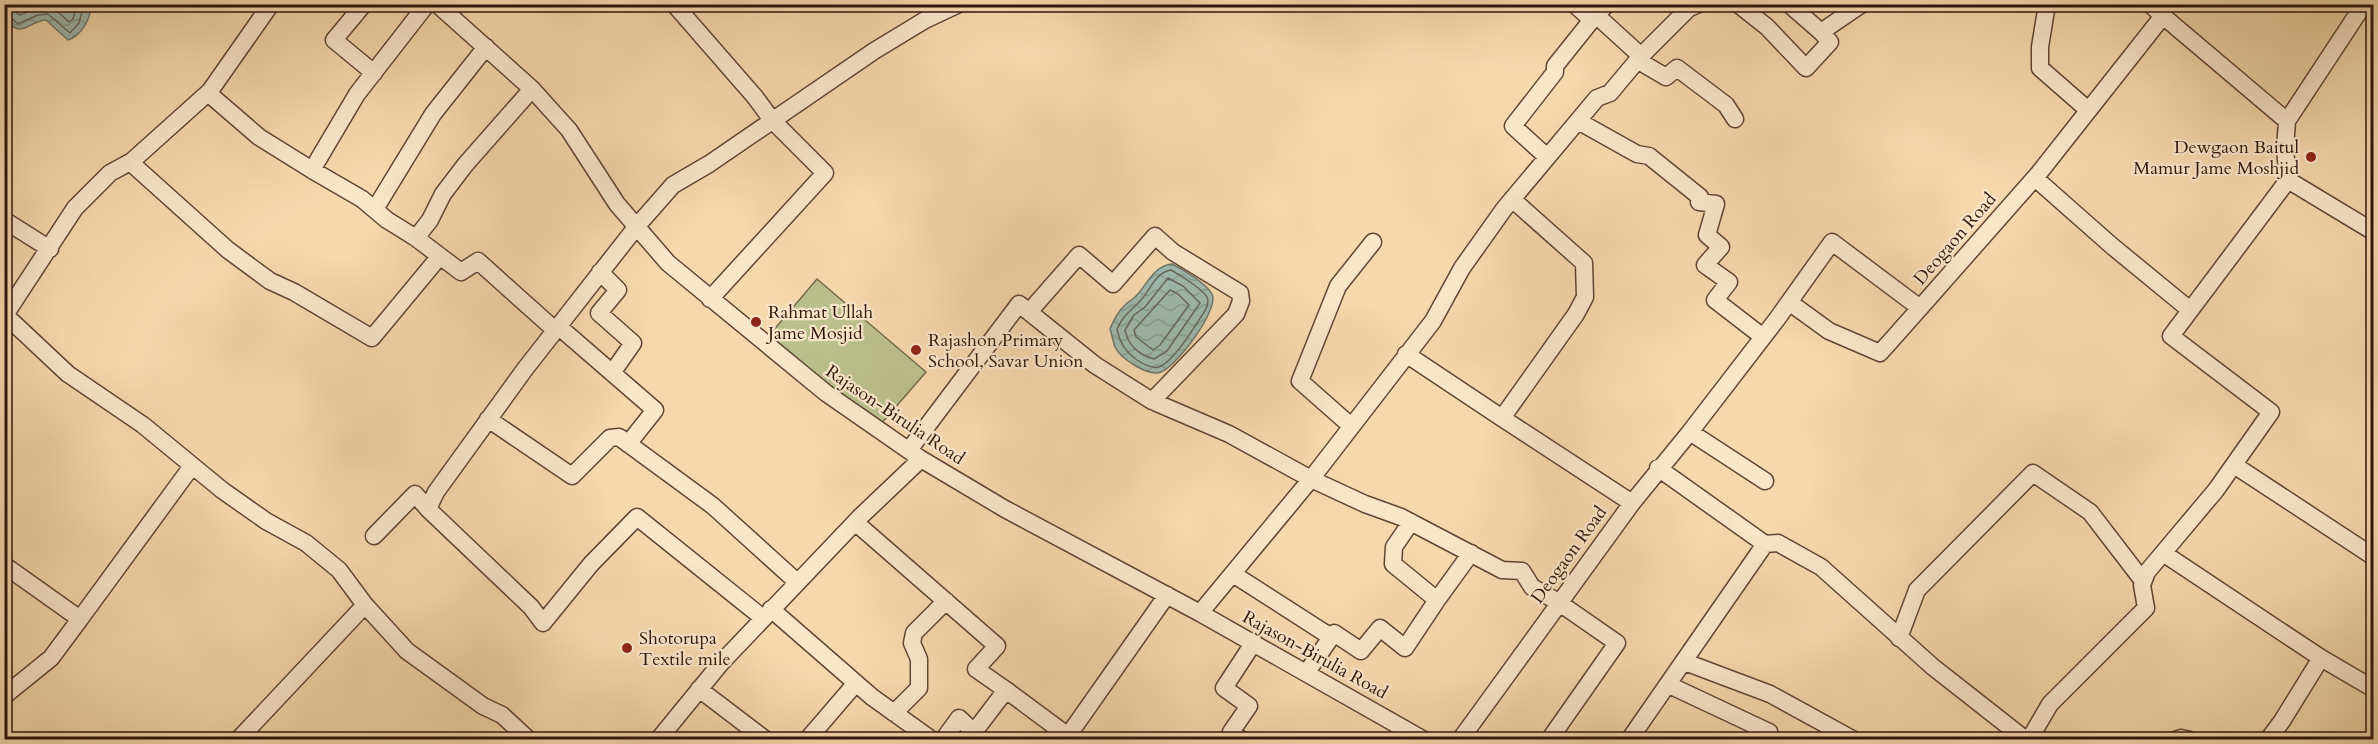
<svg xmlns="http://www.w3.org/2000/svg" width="2378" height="744" font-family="Cardo,serif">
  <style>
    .green { fill: #babf8b; stroke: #746a4c; stroke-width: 1.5 }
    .water { fill: url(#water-waves); stroke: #71776d; stroke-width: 1.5 }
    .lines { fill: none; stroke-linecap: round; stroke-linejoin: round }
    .shore { stroke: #66675d; stroke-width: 1.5 }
    .minor-casing { stroke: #604634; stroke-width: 19 }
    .minor { stroke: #f8e6c9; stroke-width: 16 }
    .poi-dot { fill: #8f2418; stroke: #f8e6c9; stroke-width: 2 }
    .labels { text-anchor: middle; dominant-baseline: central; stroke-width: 4.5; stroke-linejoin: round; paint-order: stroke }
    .poi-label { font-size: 18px; fill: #2f150c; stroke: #f8e6c9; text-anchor: start }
    .street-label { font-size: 18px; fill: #2f150c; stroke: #f8e6c9 }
  </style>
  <defs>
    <pattern id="water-waves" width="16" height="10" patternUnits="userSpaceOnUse" patternTransform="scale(1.5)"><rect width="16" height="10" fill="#9db9ae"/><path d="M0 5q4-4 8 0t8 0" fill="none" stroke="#889e94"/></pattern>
  </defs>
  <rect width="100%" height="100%" fill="#f5d8ac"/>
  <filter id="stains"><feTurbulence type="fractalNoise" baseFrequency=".00333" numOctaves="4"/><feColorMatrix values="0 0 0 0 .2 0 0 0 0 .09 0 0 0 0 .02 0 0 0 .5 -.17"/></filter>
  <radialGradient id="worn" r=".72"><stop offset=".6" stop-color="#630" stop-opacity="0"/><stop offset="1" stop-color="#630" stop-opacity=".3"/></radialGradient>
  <!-- green -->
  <path class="green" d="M 817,279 L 926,372 L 874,432 L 766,339 Z"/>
  <!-- water -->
  <path class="water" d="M 6,5 L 90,5 C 92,18 81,36 68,40 L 46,20 C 26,22 22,40 5,19 Z
    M 1172,264 C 1182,269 1207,284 1212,294 C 1220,309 1176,367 1161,372 C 1148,377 1120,358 1115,347 C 1113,341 1112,335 1110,329 C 1114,320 1118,311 1126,304 C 1129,301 1134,299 1137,295 C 1148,283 1154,266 1172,264 Z"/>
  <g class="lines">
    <!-- shore -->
    <path class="shore" d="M 4,9 L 12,10 L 20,15 C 33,10 45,1 58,12 C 62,15 65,19 69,22 L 73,19 L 77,4
      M 4,16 L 10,17 L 18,24 L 38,15 L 48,14 L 70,33 L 79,23 L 84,4
      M 1171,270 C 1180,275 1201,288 1207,297 C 1209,301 1207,307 1205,311 C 1195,325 1175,361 1159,367 C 1152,369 1143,364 1137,360 C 1125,351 1120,343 1117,329 C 1124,314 1131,311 1141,300 C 1150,290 1156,272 1171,270 Z
      M 1168,278 L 1183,286 L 1200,303 L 1167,351 L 1154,359 C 1139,355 1128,345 1125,330 L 1134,315 L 1145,307 Z
      M 1170,290 L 1178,294 L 1189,305 L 1160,345 L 1153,350 L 1136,337 L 1134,330 Z"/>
    <defs>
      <path id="minor" d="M 271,4 L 210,91 L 132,161 L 110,173 L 75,208 L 5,315 L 68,374 L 143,425 L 222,490 L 266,521 L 306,543 L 339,570 L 365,605 L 407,651 L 483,706 L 502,715 L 529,740
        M 364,4 L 334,40 L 374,73
        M 437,4 L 532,89 L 569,130 L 617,204 L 668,263 L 826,393 L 921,459 L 1005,509 L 1200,613 L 1424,740
        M 674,4 L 755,97 L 772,120 L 825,173 L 710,299
        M 1574,4 L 1592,20
        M 1738,4 L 1767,27 L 1806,68 L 1830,42 L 1821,32
        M 1789,4 L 1821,32 L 1862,4
        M 2047,4 L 2040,47 L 2040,68 L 2088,110
        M 2150,4 L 2163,16
        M 2364,4 L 2287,121 L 2285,149 L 2288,180 L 2374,232
        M 1596,15 L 1641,56
        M 1637,60 L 1666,77 L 1677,68 L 1726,105 L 1735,119
        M 532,89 L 465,165 L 443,194 L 430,220 L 416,238 L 461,272 L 478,261 L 555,330
        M 208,93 L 259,137 L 312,170 L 357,94 L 427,4
        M 1578,121 L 1637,154 L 1649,156 L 1700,197 L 1699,202 L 1716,204 L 1707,235 L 1721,247 L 1705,265 L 1729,282 L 1715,300 L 1763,337
        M 1547,157 L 1513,126 L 1555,72 L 1555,66 L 1595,16 L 1607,4
        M 130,162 L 228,250 L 270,281 L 294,292 L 372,338 L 440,256
        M 312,170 L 362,199 L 387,220 L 416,238
        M 2035,178 L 2112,246 L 2190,310
        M 1512,199 L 1584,263 L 1585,297 L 1576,314 L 1502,418 L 1632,503
        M 375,209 L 433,114 L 486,47
        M 4,220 L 50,249
        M 600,272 L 618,290 L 599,313 L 633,343 L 612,373
        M 1789,302 L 1829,331 L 1880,353 L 1920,308
        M 1029,312 L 1079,255 L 1113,284 L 1155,236 L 1173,252 L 1240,293 L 1241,301 L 1236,314 L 1152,401
        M 558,326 L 655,410 L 628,444
        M 1406,354 L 1502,418
        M 488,419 L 572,476 L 610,438 L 619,437 L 713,506 L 797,582
        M 1351,426 L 1300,381 L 1338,286 L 1373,242
        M 1690,432 L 1765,481
        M 909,450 L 1019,304 L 1095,365 L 1152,401 L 1229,434 L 1311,479 L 1365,504 L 1401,517 L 1502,570 L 1522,571 L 1532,587 L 1558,602 L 1617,643 L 1549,740
        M 2234,465 L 2374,557
        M 855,522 L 997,646 L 976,669 L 1006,690 L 974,732 L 959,718 L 943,740
        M 374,536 L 415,494 L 428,509
        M 1765,544 L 1778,543 L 1821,567 L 1933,667 L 2026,740
        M 4,565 L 80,619 L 51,658 L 4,696
        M 1233,574 L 1331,637
        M 1437,600 L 1471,553
        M 771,609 L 872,697 L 932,740
        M 1200,613 L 1311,479 L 1433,321 L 1462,268 L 1504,209 L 1597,98 L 1610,93 L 1641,56 L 1689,8 L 1699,4
        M 763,618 L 637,517 L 591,564 L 543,623 L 531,607 L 428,509 L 436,492 L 525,369 L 637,226 L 673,185 L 709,164 L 874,51 L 925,20 L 959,4
        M 80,619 L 192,466
        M 1899,638 L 1917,590 L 2033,473 L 2090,512 L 2143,581
        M 2321,658 L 2374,689
        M 1685,662 L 1770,694 L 1854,740
        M 1307,672 L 1334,633 L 1361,651 L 1380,628 L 1405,648 L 1437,600 L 1393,564 L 1394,547 L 1411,522
        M 1669,685 L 1769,732 L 1768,740
        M 699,689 L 766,740
        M 1006,690 L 1068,736
        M 894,713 L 919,688 L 919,659 L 912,643 L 914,633 L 946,601
        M 238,740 L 365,605
        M 658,740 L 721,663 L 860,517 L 921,459
        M 807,740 L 856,683
        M 1065,740 L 1167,595
        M 1242,740 L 1231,732 L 1249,706 L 1224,688 L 1254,642
        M 1460,740 L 1632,503 L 1690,432 L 1777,319 L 1832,242 L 1920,308 L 2039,173 L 2163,16 L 2287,121
        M 1629,740 L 1765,544 L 1658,468
        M 2029,740 L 2050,704 L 2146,608 L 2142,585 L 2147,572 L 2163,553
        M 2175,740 L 2181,738 L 2190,740
        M 2268,740 L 2282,721 L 2321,658 L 2163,553 L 2216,490 L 2271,412 L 2171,336 L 2288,180"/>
    </defs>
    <!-- minor casing -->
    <use href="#minor" class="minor-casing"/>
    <!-- minor -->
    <use href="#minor" class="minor"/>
  </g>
  <!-- markers -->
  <g class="poi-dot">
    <circle cx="2311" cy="157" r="6"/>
    <circle cx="756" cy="322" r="6"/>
    <circle cx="916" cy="350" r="6"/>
    <circle cx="627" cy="648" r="6"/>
  </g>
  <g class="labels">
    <!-- poi labels -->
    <g class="poi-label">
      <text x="2299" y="147" text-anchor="end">Dewgaon Baitul<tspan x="2299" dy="21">Mamur Jame Moshjid</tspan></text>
      <text x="768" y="312">Rahmat Ullah<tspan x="768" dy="21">Jame Mosjid</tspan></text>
      <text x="928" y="340">Rajashon Primary<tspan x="928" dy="21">School, Savar Union</tspan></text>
      <text x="639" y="638">Shotorupa<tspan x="639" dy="21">Textile mile</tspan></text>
    </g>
    <!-- street labels -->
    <g class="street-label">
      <text transform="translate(1955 239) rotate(-49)">Deogaon Road</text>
      <text transform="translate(895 415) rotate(34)">Rajason-Birulia Road</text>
      <text transform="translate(1569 555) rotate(-54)">Deogaon Road</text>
      <text transform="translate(1315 655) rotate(29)">Rajason-Birulia Road</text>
    </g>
  </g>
  <!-- margin -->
  <rect width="2378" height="744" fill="none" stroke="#f5d8ac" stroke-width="24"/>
  <rect x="6" y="6" width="2366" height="732" fill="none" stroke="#2f150c" stroke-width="3"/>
  <rect x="12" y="12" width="2354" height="720" fill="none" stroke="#2f150c" stroke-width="1.5"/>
  <rect width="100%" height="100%" filter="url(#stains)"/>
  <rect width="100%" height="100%" fill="url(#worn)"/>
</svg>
